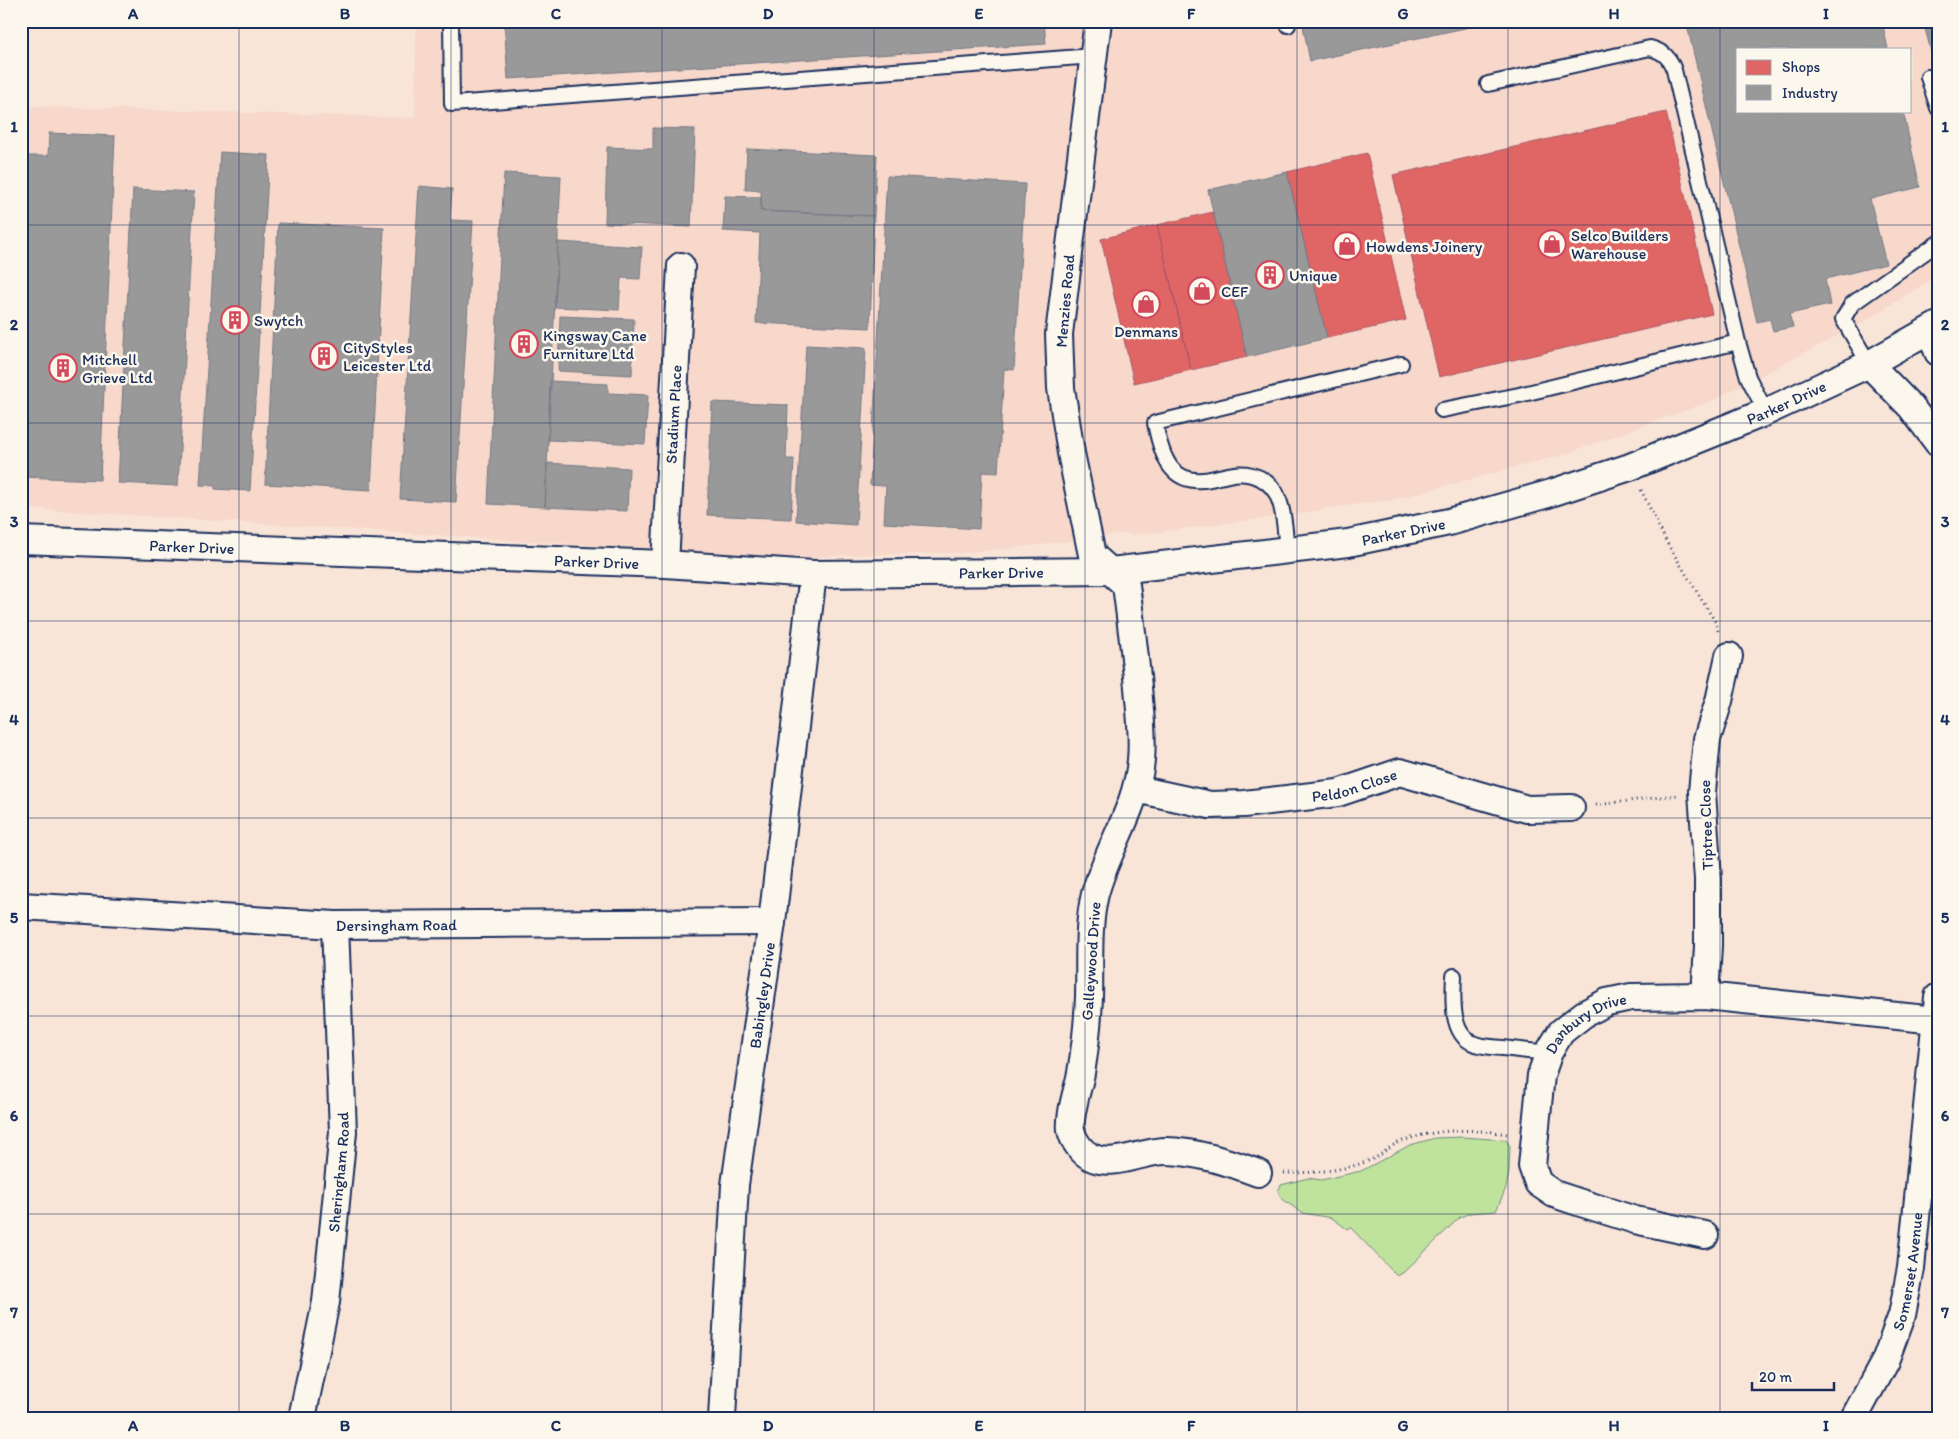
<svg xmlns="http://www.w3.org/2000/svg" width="1959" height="1439" font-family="Itim,sans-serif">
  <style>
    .built { fill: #f7d8ca; fill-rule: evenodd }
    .green { fill: #bfe29c; stroke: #6d887d }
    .shops { fill: #e06666; stroke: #a55664 }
    .industry { fill: #999; stroke: #737987 }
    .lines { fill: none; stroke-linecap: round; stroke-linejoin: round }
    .service-casing { stroke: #1b2f5e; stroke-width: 18 }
    .minor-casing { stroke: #1b2f5e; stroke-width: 30 }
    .path { stroke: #1b2f5e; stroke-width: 3; stroke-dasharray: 1 4; stroke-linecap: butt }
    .service { stroke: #fbf7ec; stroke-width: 14 }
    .minor { stroke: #fbf7ec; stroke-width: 26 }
    .grid { fill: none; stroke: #1b2f5e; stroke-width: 1; stroke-opacity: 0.55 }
    .labels { text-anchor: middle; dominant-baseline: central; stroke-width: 5; stroke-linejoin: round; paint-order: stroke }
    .poi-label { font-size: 16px; fill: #1b2f5e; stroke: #fbf7ec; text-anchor: start }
    .street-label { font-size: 16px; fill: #1b2f5e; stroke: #fbf7ec }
    .neatline { fill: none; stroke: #1b2f5e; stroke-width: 2 }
    .grid-label { font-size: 16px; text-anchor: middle; font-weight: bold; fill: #1b2f5e }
  </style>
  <rect width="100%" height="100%" fill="#f9e5d8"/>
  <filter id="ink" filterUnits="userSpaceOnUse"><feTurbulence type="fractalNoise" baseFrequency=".02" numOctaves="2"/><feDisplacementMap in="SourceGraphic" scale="10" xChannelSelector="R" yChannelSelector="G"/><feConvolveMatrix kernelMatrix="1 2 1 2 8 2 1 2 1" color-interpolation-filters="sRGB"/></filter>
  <g filter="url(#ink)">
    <!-- built -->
    <path class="built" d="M 416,21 L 1938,21 L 1938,275 L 1862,323 L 1714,400 L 1562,455 L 1392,500 L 1336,507 L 1299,514 L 1131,535 L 1124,533 L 1032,546 L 959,553 L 846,555 L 800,559 L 21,508 L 21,106 L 415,118 ZM 1738,49 L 1910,49 L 1910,111 L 1738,111 Z"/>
    <!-- green -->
    <path class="green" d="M 1463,1137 L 1506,1140 L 1510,1146 L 1509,1172 L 1506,1188 L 1496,1211 L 1470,1213 L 1460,1217 L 1404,1272 L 1397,1276 L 1350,1227 L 1347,1229 L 1332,1218 L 1302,1213 L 1281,1198 L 1278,1191 L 1281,1185 L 1308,1178 L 1321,1180 L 1361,1171 L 1410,1145 L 1435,1138 Z"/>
    <!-- shops -->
    <path class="shops" d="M 1666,112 L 1712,314 L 1439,377 L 1393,175 Z
      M 1367,153 L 1406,320 L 1327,338 L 1287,172 Z
      M 1213,212 L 1247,357 L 1191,370 L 1157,225 Z
      M 1157,225 L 1191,370 L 1134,383 L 1101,239 Z"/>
    <!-- industry -->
    <path class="industry" d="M 504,21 L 1044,21 L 1046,44 L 508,79 Z
      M 1302,21 L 1498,21 L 1310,61 Z
      M 1686,21 L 1882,21 L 1888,49 L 1738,49 L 1738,111 L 1903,111 L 1920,187 L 1870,199 L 1886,264 L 1825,279 L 1830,305 L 1789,314 L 1793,327 L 1773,331 L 1770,319 L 1757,322 Z
      M 1923,21 L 1938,21 L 1938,58 L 1933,59 Z
      M 653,128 L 695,129 L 691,227 L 605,223 L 607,147 L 653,149 Z
      M 49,133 L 115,136 L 100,480 L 21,477 L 21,258 L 26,156 L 48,156 Z
      M 747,149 L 877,155 L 874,216 L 761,211 L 761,190 L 745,190 Z
      M 220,152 L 269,155 L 250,491 L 215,489 L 215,486 L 200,485 Z
      M 1287,172 L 1327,338 L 1247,357 L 1208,190 Z
      M 504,173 L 561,176 L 545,507 L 488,504 Z
      M 887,176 L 1025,184 L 1014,370 L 1004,369 L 998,473 L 982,472 L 979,529 L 884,523 L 886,486 L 870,485 Z
      M 419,186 L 452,189 L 450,220 L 473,221 L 456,502 L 400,499 Z
      M 133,189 L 194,192 L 178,486 L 118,483 Z
      M 725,196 L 761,197 L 761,211 L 874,216 L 870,328 L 756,323 L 760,233 L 723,231 Z
      M 278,223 L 384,228 L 371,490 L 265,484 Z
      M 558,242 L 642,247 L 640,279 L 621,278 L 619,310 L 555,307 Z
      M 560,316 L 634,319 L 632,375 L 558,371 Z
      M 806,345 L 866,348 L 856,525 L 796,521 Z
      M 550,381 L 608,384 L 608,393 L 648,395 L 645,444 L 548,440 Z
      M 712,402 L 788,405 L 786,459 L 794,459 L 791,519 L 707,515 Z
      M 547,463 L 629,468 L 627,511 L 545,507 Z"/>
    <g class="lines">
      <defs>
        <path id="service" d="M 451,21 L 452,104 L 1094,56
          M 1287,21 L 1288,25
          M 1928,77 L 1938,108
          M 1488,84 L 1650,48 C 1664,52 1669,57 1674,70 L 1738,342
          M 1869,364 L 1843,319 L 1852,304 L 1938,243
          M 1442,410 L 1519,395 L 1738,342 L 1748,377 L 1766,412
          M 1287,550 C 1285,534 1285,515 1279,500 C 1276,490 1269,483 1260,478 C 1244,470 1231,474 1215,478 C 1172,489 1162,459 1155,423 L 1401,364
          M 1454,976 C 1453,996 1450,1034 1473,1043 C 1481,1047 1494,1047 1503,1048 C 1518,1050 1533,1052 1549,1052"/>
        <g id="minor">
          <path d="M 1098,21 L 1059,334 L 1061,388 L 1071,453 L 1092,555 L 1126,585 C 1131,623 1136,661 1139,699 C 1141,719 1143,740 1141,760 C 1137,809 1107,848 1095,894 C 1087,927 1090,963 1089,997 C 1088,1022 1085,1049 1081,1073 C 1078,1089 1069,1114 1071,1130 C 1073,1140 1081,1152 1091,1157 C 1113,1168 1142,1151 1166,1151 C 1193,1151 1233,1163 1258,1173"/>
          <path d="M 1930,330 L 1938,352"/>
          <path d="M 1869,364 L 1911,407 L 1938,443"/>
          <path id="s1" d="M 21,540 L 665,564 L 813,574 L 1111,571 L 1348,543 L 1449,522 L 1548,494 L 1630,467 L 1766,412 L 1869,364 L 1938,325"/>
          <path id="s2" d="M 665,564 L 681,266"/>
          <path id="s3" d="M 1136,789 L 1210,805 L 1244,804 L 1338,793 L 1400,772 L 1527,809 L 1571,808"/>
          <path id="s4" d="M 21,906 L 335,925 L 772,922"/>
          <path d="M 1705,996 L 1708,946 L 1708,879 L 1702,792 L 1707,739 L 1719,701 L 1729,656"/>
          <path id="s5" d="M 1705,1235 L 1635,1220 L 1578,1202 L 1554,1194 L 1538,1183 L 1532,1166 L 1541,1075 L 1549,1052 L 1561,1032 L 1584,1014 L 1607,1002 L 1631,997 L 1705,996 L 1936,1020"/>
          <path id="s6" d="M 302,1418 L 326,1302 L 343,1132 L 335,925"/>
          <path id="s7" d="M 722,1418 L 735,1185 L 772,922 L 813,574"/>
          <path id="s8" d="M 1854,1418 L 1885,1361 L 1902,1315 L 1911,1268 L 1938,997"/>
        </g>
      </defs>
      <!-- service casing -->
      <use href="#service" class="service-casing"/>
      <!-- minor casing -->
      <use href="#minor" class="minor-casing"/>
      <!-- path -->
      <path class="path" d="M 1641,490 L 1667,543 L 1716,623 L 1718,631
        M 1596,805 L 1677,795
        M 1284,1173 C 1314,1173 1347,1171 1375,1158 C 1381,1155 1387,1149 1394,1145 C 1401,1141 1411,1138 1419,1136 C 1447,1129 1479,1129 1507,1134"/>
      <!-- service -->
      <use href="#service" class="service"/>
      <!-- minor -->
      <use href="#minor" class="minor"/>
    </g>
  </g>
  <!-- grid -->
  <path class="grid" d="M 239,21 L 239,1418M 451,21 L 451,1418M 662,21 L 662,1418M 874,21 L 874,1418M 1085,21 L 1085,1418M 1297,21 L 1297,1418M 1508,21 L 1508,1418M 1720,21 L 1720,1418M 21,225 L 1938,225M 21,423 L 1938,423M 21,621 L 1938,621M 21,818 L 1938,818M 21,1016 L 1938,1016M 21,1214 L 1938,1214"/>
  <!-- icons -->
  <defs>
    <symbol id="shop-ring" viewBox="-11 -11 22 22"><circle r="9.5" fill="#fbf7ec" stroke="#d1495b" stroke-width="1.5"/><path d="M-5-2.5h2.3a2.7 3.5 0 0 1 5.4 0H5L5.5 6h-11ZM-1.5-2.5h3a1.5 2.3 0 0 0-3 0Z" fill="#d1495b"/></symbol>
    <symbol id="building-ring" viewBox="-11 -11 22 22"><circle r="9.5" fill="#fbf7ec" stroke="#d1495b" stroke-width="1.5"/><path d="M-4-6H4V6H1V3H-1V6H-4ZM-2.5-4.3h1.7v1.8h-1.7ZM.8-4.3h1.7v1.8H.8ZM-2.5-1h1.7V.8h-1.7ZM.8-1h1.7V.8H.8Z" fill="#d1495b"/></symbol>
  </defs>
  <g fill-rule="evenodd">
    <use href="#shop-ring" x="1536" y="228" width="32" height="32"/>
    <use href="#shop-ring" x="1331" y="230" width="32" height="32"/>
    <use href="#building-ring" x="1254" y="259" width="32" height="32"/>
    <use href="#shop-ring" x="1186" y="275" width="32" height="32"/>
    <use href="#shop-ring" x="1130" y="288" width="32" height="32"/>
    <use href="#building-ring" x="219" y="304" width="32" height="32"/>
    <use href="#building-ring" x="508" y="328" width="32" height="32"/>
    <use href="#building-ring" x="308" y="340" width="32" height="32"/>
    <use href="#building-ring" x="47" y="352" width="32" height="32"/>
  </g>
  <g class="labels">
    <!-- poi labels -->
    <g class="poi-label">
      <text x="1571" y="235">Selco Builders<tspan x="1571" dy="18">Warehouse</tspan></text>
      <text x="1366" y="246">Howdens Joinery</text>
      <text x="1289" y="275">Unique</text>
      <text x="1221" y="291">CEF</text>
      <text x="254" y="320">Swytch</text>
      <text x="1146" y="331" text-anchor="middle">Denmans</text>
      <text x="543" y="335">Kingsway Cane<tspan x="543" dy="18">Furniture Ltd</tspan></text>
      <text x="343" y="347">CityStyles<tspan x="343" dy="18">Leicester Ltd</tspan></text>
      <text x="82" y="359">Mitchell<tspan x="82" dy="18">Grieve Ltd</tspan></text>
    </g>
    <!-- street labels -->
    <g class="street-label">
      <text transform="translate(1065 301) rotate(-85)">Menzies Road</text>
      <text stroke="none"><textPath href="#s1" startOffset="1791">Parker Drive</textPath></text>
      <text stroke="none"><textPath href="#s2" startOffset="150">Stadium Place</textPath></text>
      <text stroke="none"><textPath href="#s1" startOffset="1386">Parker Drive</textPath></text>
      <text stroke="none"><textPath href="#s1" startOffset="171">Parker Drive</textPath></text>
      <text stroke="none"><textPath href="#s1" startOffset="576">Parker Drive</textPath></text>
      <text stroke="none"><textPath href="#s1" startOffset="981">Parker Drive</textPath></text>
      <text stroke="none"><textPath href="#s3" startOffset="222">Peldon Close</textPath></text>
      <text transform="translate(1706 825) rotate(-92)">Tiptree Close</text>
      <text stroke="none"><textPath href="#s4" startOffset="376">Dersingham Road</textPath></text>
      <text transform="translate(1091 961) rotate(-86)">Galleywood Drive</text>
      <text stroke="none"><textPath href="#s7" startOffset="425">Babingley Drive</textPath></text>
      <text stroke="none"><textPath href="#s5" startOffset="359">Danbury Drive</textPath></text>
      <text stroke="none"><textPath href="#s6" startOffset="249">Sheringham Road</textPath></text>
      <text stroke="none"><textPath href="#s8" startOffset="158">Somerset Avenue</textPath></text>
    </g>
  </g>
  <!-- margin -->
  <rect width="1959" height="1439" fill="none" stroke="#fbf7ec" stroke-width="55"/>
  <!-- legend -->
  <rect x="1736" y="48" width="175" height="65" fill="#fbf7ec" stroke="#a1a7b3"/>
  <rect x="1746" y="60" width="25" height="15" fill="#e06666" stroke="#a1a7b3"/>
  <text x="1782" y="72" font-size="15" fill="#1b2f5e">Shops</text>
  <rect x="1746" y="85" width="25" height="15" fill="#999999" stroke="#a1a7b3"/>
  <text x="1782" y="98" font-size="15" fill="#1b2f5e">Industry</text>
  <!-- scale -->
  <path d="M1752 1382v8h82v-8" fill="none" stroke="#1b2f5e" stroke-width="2.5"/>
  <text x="1759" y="1382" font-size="15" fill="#1b2f5e" stroke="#fbf7ec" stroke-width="4" paint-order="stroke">20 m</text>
  <rect x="28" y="28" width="1904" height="1384" class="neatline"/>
  <g class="grid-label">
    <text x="133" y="19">A</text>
    <text x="345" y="19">B</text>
    <text x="556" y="19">C</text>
    <text x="768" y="19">D</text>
    <text x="979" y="19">E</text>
    <text x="1191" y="19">F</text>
    <text x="1403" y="19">G</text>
    <text x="1614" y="19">H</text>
    <text x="1826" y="19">I</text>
    <text x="14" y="132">1</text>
    <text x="1945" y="132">1</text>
    <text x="14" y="330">2</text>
    <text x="1945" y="330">2</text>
    <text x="14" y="527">3</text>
    <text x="1945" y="527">3</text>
    <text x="14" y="725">4</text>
    <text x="1945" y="725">4</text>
    <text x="14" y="923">5</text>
    <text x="1945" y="923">5</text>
    <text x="14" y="1121">6</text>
    <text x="1945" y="1121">6</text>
    <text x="14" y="1318">7</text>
    <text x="1945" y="1318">7</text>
    <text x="133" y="1431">A</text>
    <text x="345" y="1431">B</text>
    <text x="556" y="1431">C</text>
    <text x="768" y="1431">D</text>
    <text x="979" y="1431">E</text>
    <text x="1191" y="1431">F</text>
    <text x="1403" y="1431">G</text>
    <text x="1614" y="1431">H</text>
    <text x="1826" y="1431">I</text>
  </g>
</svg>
